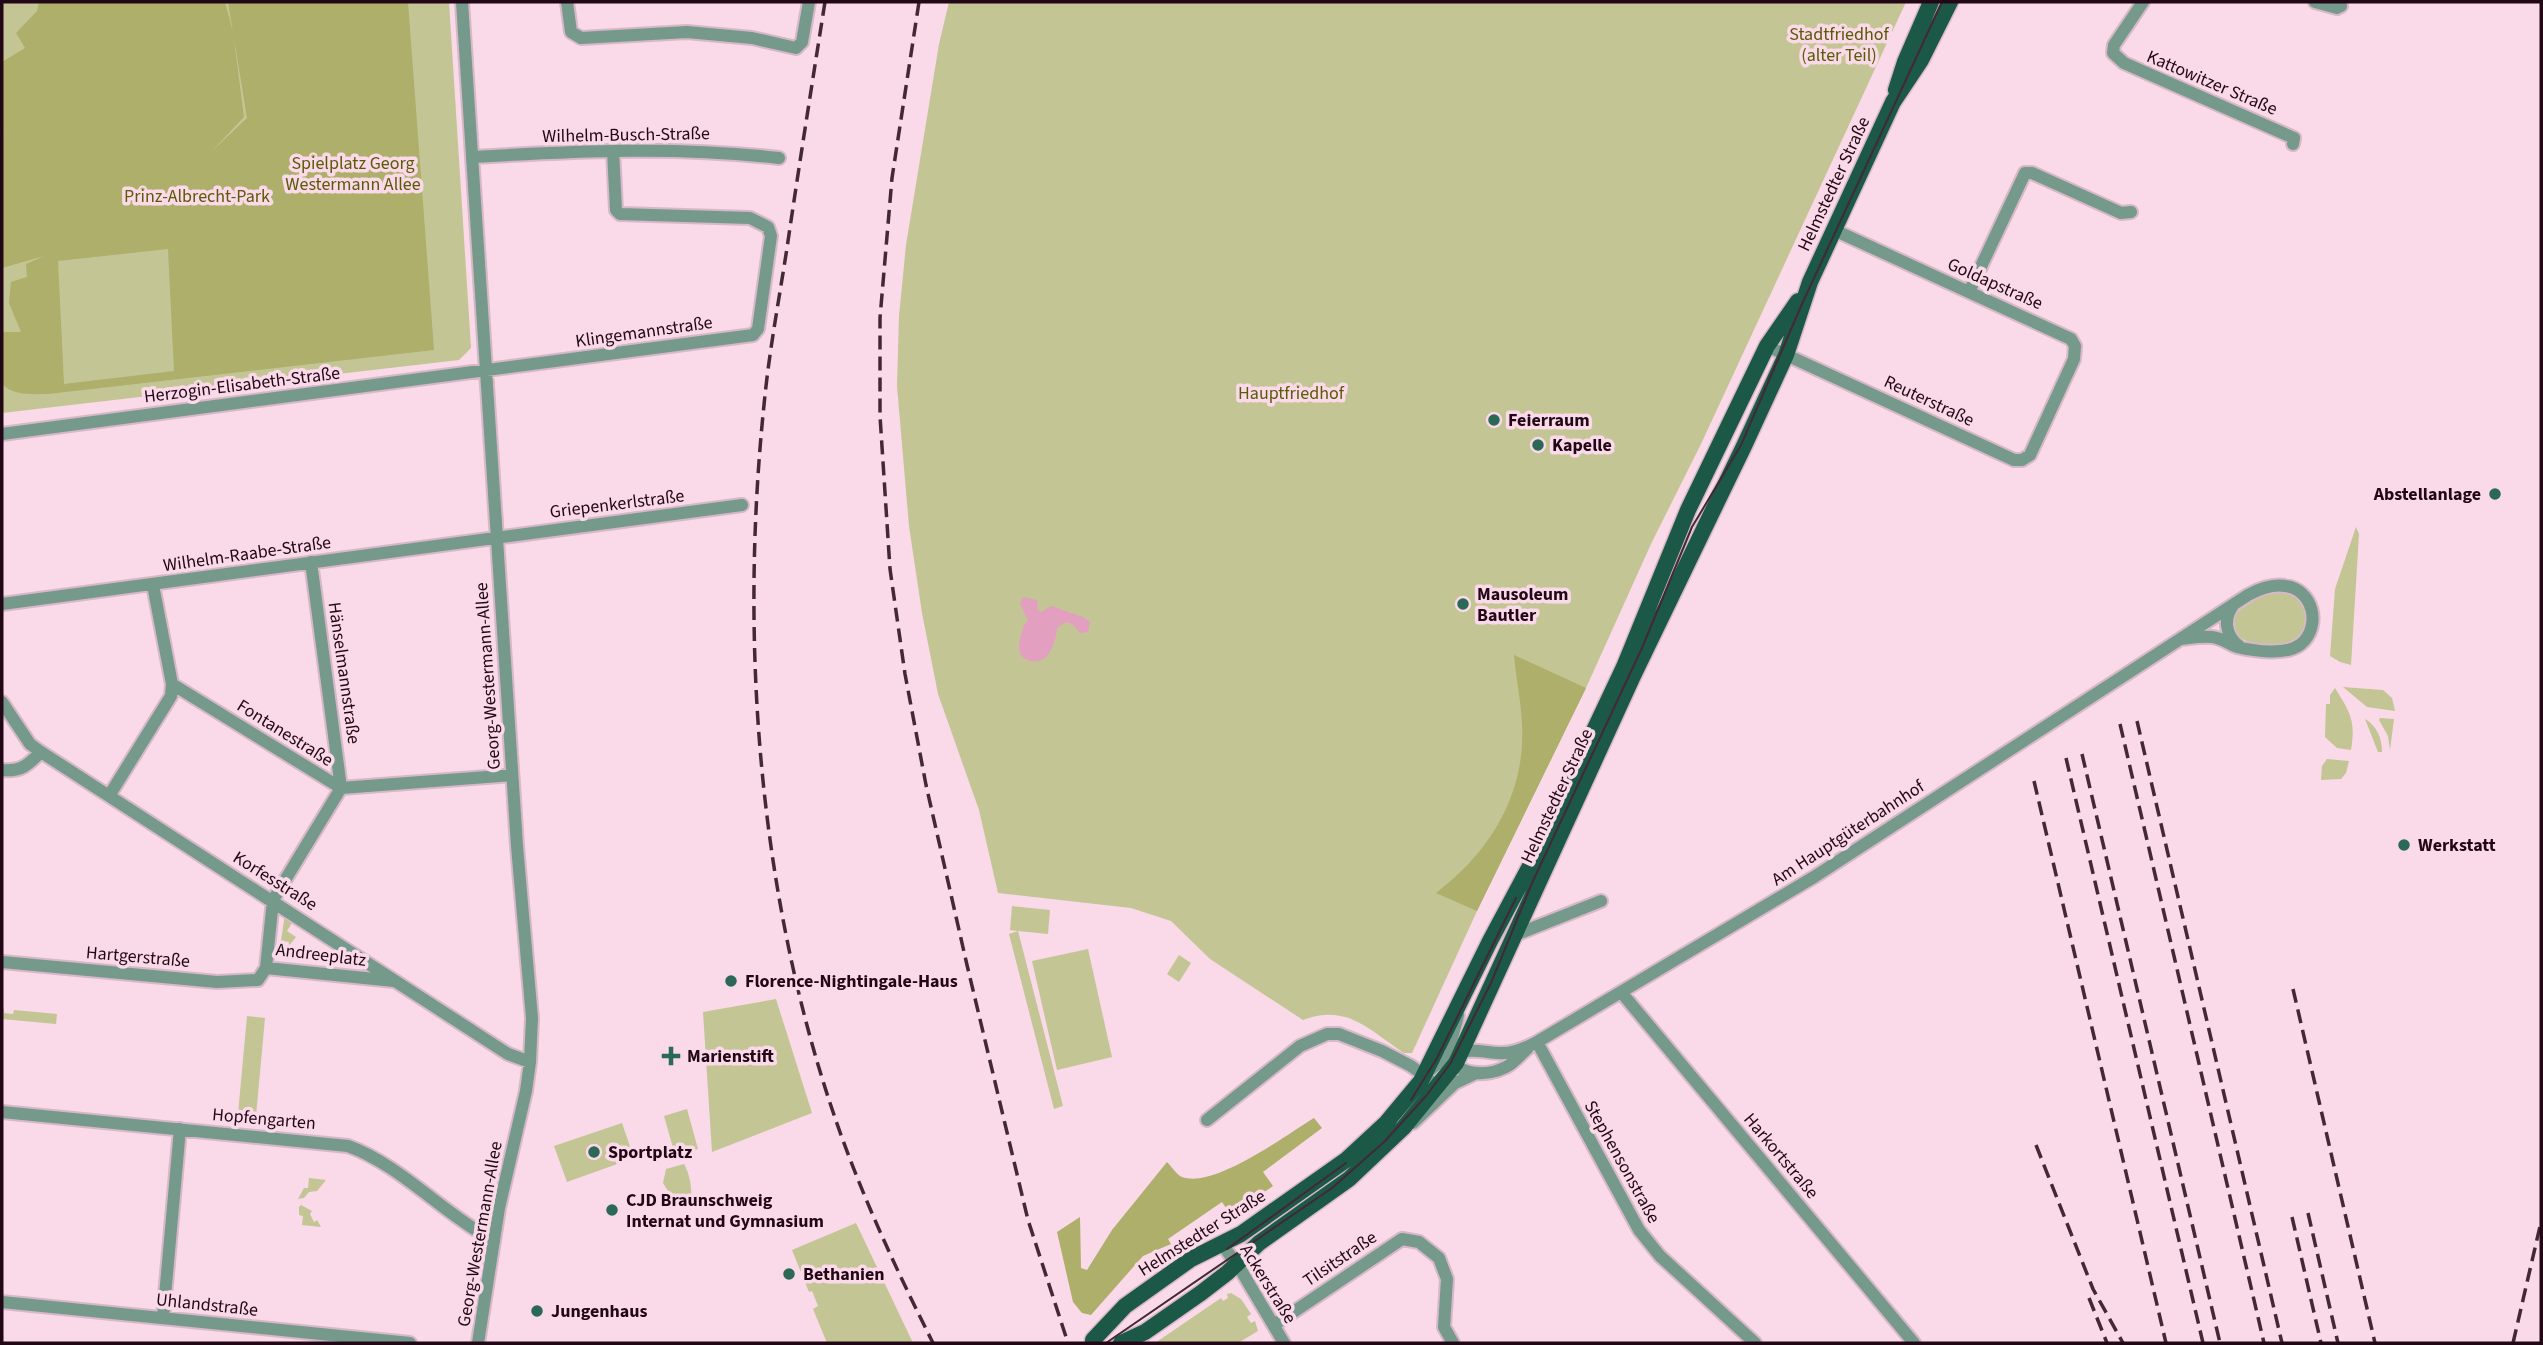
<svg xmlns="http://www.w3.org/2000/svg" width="2543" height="1345" font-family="'Source Sans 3',sans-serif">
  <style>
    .green { fill: #c3c595 }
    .forest { fill: #adaf6a; fill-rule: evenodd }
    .water { fill: #e39fbf }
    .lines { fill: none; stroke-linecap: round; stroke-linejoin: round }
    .minor-casing { stroke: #d7b8c6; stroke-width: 16 }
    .major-casing { stroke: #d7b8c6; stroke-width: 19 }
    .minor { stroke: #75998b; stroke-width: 12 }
    .major { stroke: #1c5846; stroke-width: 16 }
    .tram { stroke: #432836; stroke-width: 2 }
    .rail { stroke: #432836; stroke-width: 3.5; stroke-dasharray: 14 7; stroke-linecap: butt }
    .poi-dot { fill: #2b6855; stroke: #fad9e8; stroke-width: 2.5 }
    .labels { text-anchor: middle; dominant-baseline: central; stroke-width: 7; stroke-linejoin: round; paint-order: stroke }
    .park-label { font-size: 18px; fill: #5b5a05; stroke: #fad9e8 }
    .street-label { font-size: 18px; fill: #220816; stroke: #fad9e8 }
    .poi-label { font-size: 18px; font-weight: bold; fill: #220816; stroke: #fad9e8; text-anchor: start }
  </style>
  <rect width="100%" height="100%" fill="#fad9e8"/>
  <!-- green -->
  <path class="green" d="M 2,2 L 449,2 L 471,348 L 459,360 L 2,413 Z
    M 949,2 L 1906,2 L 1701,444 L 1651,544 L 1586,688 L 1477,911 L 1412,1053 L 1404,1053 C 1369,1030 1347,1003 1303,1020 L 1210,959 L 1171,921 L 1131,908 L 998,893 L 979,810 L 938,694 L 922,613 L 909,526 L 897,386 L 899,316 L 906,245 L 939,44 Z
    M 2356,527 L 2359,534 L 2351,665 L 2340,662 L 2330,656 L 2335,589 Z
    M 2282,591 C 2293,594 2302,599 2306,611 C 2321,659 2213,655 2237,612 L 2259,597 Z
    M 2343,687 L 2383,690 L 2392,698 L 2395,711 L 2367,707 Z
    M 2335,688 C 2350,712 2356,721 2351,750 L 2337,748 L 2325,737 L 2326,704 L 2330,704 L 2330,695 Z
    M 2380,718 L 2394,719 L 2390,750 L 2388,736 L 2379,720 Z
    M 2365,719 C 2377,726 2382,738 2382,752 L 2378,752 Z
    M 2327,759 L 2349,761 L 2346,773 L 2341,779 L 2321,780 L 2322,766 Z
    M 1012,906 L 1050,910 L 1048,934 L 1018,931 L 1063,1106 L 1054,1109 L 1009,934 L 1018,931 L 1010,930 Z
    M 285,913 L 295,918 L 287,931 L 296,937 L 288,947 L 289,942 L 281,941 Z
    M 310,947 L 328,956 L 327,963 L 301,960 Z
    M 1088,949 L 1112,1057 L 1057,1070 L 1032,961 Z
    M 1179,955 L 1191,963 L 1179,982 L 1167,974 Z
    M 776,999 L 812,1113 L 712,1152 L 703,1012 Z
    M 2,1009 L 4,1009 L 4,1013 L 13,1014 L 14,1010 L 57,1014 L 56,1024 L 2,1019 Z
    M 247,1016 L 265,1018 L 256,1116 L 238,1114 Z
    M 687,1109 L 698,1149 L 675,1155 L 664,1116 Z
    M 622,1123 L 634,1158 L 567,1182 L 554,1146 Z
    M 684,1164 C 691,1176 692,1191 691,1205 L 686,1209 L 673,1199 L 663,1183 L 666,1169 Z
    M 309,1178 L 326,1180 L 317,1191 L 309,1192 L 304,1198 L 298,1199 L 304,1188 L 308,1188 Z
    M 301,1205 L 312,1211 L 310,1214 L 314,1222 L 317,1220 L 321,1227 L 302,1225 L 303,1216 L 299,1215 L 299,1207 Z
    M 856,1223 L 913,1343 L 827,1343 L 813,1309 L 818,1306 L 812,1291 L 809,1292 L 792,1250 Z
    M 1231,1293 L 1241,1299 L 1251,1314 L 1247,1317 L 1251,1323 L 1255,1321 L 1258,1331 L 1238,1343 L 1155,1343 L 1221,1298 L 1223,1301 L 1228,1298 L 1227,1294 Z"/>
  <!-- forest -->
  <path class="forest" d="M 39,2 L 225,2 L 233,32 L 244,117 L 211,152 L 247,118 L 228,2 L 408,2 L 434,350 L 48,394 C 32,394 14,396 2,384 L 2,332 L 21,332 L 9,303 L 11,282 L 27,277 L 26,264 L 44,256 L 2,268 L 2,136 L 4,130 L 2,130 L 2,62 L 25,48 L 16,33 L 37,11 ZM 168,249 L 174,371 L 64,384 L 58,261 Z
    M 1514,655 L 1586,688 L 1477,911 L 1436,893 C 1490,852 1526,794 1522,724 C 1521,701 1516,678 1514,655 Z
    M 1314,1118 L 1322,1128 L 1263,1172 L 1273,1186 L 1231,1215 L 1222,1202 L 1168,1239 L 1171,1244 L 1143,1256 L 1091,1315 L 1082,1313 L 1073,1302 L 1057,1232 L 1080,1217 L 1081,1268 L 1087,1270 L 1112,1230 L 1167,1162 C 1171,1166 1177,1175 1182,1177 C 1214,1189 1286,1135 1314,1118 Z"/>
  <!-- water -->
  <path class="water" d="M 1023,597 L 1037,600 L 1038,610 L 1041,612 L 1051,606 L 1083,617 L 1090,622 L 1088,632 L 1080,633 L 1073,625 L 1066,622 L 1057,628 C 1056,642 1048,668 1028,660 C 1024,659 1022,657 1020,653 C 1017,644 1022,633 1024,624 L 1028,621 L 1020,603 Z"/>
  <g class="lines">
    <defs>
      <path id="minor" d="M 462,2 L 517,846 L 532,1018 L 530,1062 L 526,1091 L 499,1208 L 478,1343
        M 567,2 L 571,32 L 581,38 L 687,32 L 752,38 L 796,48 L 802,42 L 809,2
        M 2143,2 L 2114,45 L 2113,53 L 2124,63 L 2294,138 L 2293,144
        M 2315,2 L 2337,8 L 2341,6
        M 473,157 C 575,151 677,146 779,158
        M 1969,292 L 2025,173 L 2032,173 L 2121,213 L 2131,212
        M 1767,346 L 2014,460 L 2022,460 L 2030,455 L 2074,359 L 2075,346 L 2071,339 L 1834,230
        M 2,434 L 753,335 L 758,329 L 771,236 L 768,227 L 750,218 L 620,214 L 616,210 L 613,151
        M 311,562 L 341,788
        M 2,604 L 742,505
        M 2234,604 C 2223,618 2225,635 2239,646
        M 172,684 L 341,788 L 512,775
        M 2,702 L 30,744 L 41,752 L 508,1054 L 530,1062
        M 2,770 C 21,772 28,765 41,752
        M 109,796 L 171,696 L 172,684 L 153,585
        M 1515,935 L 1601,901
        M 2,962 L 217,982 L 258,980 L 266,968 L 273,900 L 341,788
        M 266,968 L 394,981
        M 1621,992 L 1914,1343
        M 1458,1015 C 1456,1027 1449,1041 1451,1053 C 1455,1078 1489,1076 1506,1067 C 1514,1063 1520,1055 1527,1049
        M 1537,1042 L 1639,1230 L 1660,1256 L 1755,1343
        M 1426,1074 C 1434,1066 1443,1058 1454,1054 C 1470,1048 1483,1052 1499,1053 C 1511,1054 1526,1048 1537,1042 L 1814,877 L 2248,595 C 2259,589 2272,584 2285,586 C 2313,589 2322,626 2301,644 C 2286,656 2254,651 2237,647 C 2229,644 2222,638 2212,637 C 2202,636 2190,638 2180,639
        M 2,1112 L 348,1146 C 399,1164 445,1215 494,1241
        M 1207,1120 L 1300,1046 L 1327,1034 L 1339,1034 L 1382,1051 L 1411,1066 L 1429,1079
        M 1413,1123 L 1455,1083 L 1474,1074
        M 1222,1244 L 1242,1272 L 1284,1343
        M 2,1302 L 410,1343
        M 163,1318 L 180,1129
        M 1274,1325 L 1402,1239 L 1419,1242 L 1439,1258 L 1447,1279 L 1444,1327 L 1453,1343"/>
      <path id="major" d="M 1896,90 L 1905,62 L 1931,2
        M 1093,1340 L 1125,1306 L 1191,1259 L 1241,1234 L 1346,1160 L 1386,1123 L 1421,1081 L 1490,941 L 1530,866 L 1624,667 L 1688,510 L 1767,346 L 1798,301
        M 1121,1343 L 1145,1332 L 1201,1293 L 1227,1273 L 1259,1243 L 1349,1179 L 1404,1127 L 1456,1063 L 1633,676 L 1744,446 L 1786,355 L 1810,282 L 1893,102 L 1921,60 L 1950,2"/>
    </defs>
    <!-- minor casing -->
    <use href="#minor" class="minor-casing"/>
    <!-- major casing -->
    <use href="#major" class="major-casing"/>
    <!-- minor -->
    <use href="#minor" class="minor"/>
    <!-- major -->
    <use href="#major" class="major"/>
    <!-- tram -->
    <path class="tram" d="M 1411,1100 L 1437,1058 L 1516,898
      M 1227,1249 L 1346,1163
      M 1106,1343 L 1332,1188 L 1384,1142 L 1426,1096 L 1450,1064 L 1491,983 L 1532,883 L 1642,648 L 1692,527 L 1741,445 L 1802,304 L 1942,2"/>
    <!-- rail -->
    <path class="rail" d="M 825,2 C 812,84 799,166 787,248 C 779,300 769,352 764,405 C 739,646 759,906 841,1135 C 867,1207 899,1275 933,1343
      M 919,2 L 892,178 L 880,318 L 880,416 L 890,569 L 905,674 L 926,785 L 967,965 L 1028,1220 L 1068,1343
      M 2137,721 L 2282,1343
      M 2120,724 L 2264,1343
      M 2082,754 L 2220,1343
      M 2066,758 L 2203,1343
      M 2034,781 L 2166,1343
      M 2293,989 L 2375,1343
      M 2036,1145 L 2093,1289 L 2123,1343
      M 2308,1213 L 2338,1343
      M 2292,1217 L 2321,1343
      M 2089,1298 L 2107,1343
      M 2513,1343 L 2541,1222"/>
  </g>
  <!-- markers -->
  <g class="poi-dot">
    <circle cx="1494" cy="420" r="7"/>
    <circle cx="1538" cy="445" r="7"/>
    <circle cx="2495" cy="494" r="7"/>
    <circle cx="1463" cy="604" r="7"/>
    <circle cx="2404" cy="845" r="7"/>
    <circle cx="731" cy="981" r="7"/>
    <path d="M667.5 1045.5h7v7h7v7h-7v7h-7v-7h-7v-7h7z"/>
    <circle cx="594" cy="1152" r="7"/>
    <circle cx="612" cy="1210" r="7"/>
    <circle cx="789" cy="1274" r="7"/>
    <circle cx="537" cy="1311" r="7"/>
  </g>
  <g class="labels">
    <!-- park labels -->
    <g class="park-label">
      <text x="1839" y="34">Stadtfriedhof<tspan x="1839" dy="21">(alter Teil)</tspan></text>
      <text x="353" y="163">Spielplatz Georg<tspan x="353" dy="21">Westermann Allee</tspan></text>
      <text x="197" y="196">Prinz-Albrecht-Park</text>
      <text x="1291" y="393">Hauptfriedhof</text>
    </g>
    <!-- street labels -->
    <g class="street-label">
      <text transform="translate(2212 83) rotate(23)">Kattowitzer Straße</text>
      <text transform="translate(626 135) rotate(-1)">Wilhelm-Busch-Straße</text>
      <text transform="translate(1834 184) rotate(-65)">Helmstedter Straße</text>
      <text transform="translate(1995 284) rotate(24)">Goldapstraße</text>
      <text transform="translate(644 332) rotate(-8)">Klingemannstraße</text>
      <text transform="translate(242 385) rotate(-7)">Herzogin-Elisabeth-Straße</text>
      <text transform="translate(1929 401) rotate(25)">Reuterstraße</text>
      <text transform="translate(617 504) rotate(-7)">Griepenkerlstraße</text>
      <text transform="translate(247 554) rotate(-8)">Wilhelm-Raabe-Straße</text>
      <text transform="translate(344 673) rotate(82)">Hänselmannstraße</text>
      <text transform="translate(488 676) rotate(-94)">Georg-Westermann-Allee</text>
      <text transform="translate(285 733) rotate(32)">Fontanestraße</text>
      <text transform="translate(1557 796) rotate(-65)">Helmstedter Straße</text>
      <text transform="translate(1848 833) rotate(-33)">Am Hauptgüterbahnhof</text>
      <text transform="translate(275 881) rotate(32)">Korfesstraße</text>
      <text transform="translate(321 955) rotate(7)">Andreeplatz</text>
      <text transform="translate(138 957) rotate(5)">Hartgerstraße</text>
      <text transform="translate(264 1119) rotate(5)">Hopfengarten</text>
      <text transform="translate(1781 1156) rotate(50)">Harkortstraße</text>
      <text transform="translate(1622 1162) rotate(61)">Stephensonstraße</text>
      <text transform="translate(1202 1233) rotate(-32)">Helmstedter Straße</text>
      <text transform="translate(480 1234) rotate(-80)">Georg-Westermann-Allee</text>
      <text transform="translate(1340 1259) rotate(-34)">Tilsitstraße</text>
      <text transform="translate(1268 1284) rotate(58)">Ackerstraße</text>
      <text transform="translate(207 1305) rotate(6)">Uhlandstraße</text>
    </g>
    <!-- poi labels -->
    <g class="poi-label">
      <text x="1508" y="420">Feierraum</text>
      <text x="1552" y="445">Kapelle</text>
      <text x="2481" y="494" text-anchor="end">Abstellanlage</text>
      <text x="1477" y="594">Mausoleum<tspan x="1477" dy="21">Bautler</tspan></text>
      <text x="2418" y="845">Werkstatt</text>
      <text x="745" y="981">Florence-Nightingale-Haus</text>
      <text x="687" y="1056">Marienstift</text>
      <text x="608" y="1152">Sportplatz</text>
      <text x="626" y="1200">CJD Braunschweig<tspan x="626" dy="21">Internat und Gymnasium</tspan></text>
      <text x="803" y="1274">Bethanien</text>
      <text x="551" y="1311">Jungenhaus</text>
    </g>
  </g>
  <!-- border -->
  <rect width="2543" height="1345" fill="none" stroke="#220816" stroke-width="7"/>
</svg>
